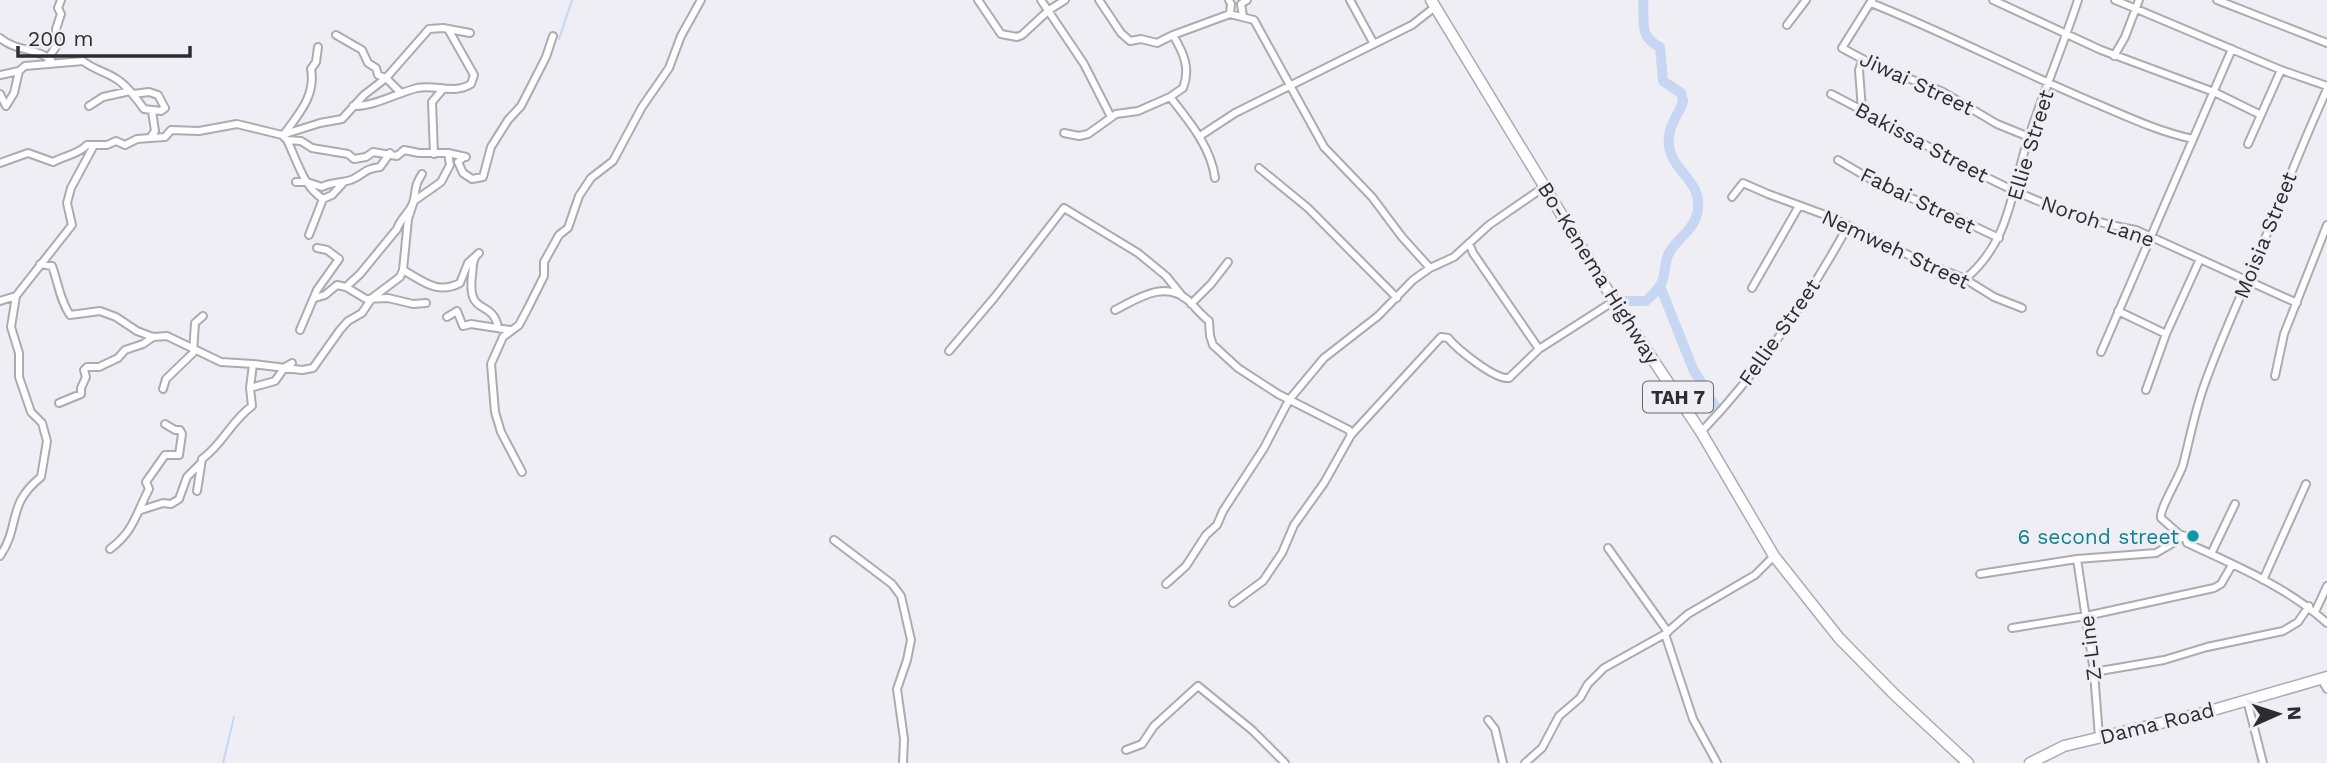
<svg xmlns="http://www.w3.org/2000/svg" width="2327" height="763" font-family="'Work Sans',sans-serif">
  <style>
    .lines { fill: none; stroke-linecap: round; stroke-linejoin: round }
    .stream { stroke: #c6d6f3; stroke-width: 2 }
    .river { stroke: #c6d6f3; stroke-width: 10 }
    .minor-casing { stroke: #ababb1; stroke-width: 10 }
    .trunk-casing { stroke: #ababb1; stroke-width: 13 }
    .minor { stroke: #fff; stroke-width: 6 }
    .trunk { stroke: #fff; stroke-width: 10 }
    .culture-dot { fill: #0f9aa8; stroke: #eeeef4; stroke-width: 2.5 }
    .labels { text-anchor: middle; dominant-baseline: central; stroke-width: 6; stroke-linejoin: round; paint-order: stroke }
    .shield { fill: #eeeef4; stroke: #67676b; stroke-width: 2 }
    .shield-label { font-size: 19px; font-weight: bold; fill: #2d2d30 }
    .street-label { font-size: 21px; fill: #2d2d30; stroke: #eeeef4 }
    .culture-label { font-size: 21px; fill: #0d838f; stroke: #eeeef4; text-anchor: end }
  </style>
  <rect width="100%" height="100%" fill="#eeeef4"/>
  <g class="lines">
    <!-- stream -->
    <path class="stream" d="M 559,39 L 572,0
      M 223,763 L 234,717"/>
    <!-- river -->
    <path class="river" d="M 1660,286 L 1693,369 L 1715,406
      M 1624,301 L 1646,301 C 1651,296 1658,290 1661,284 C 1666,275 1664,262 1669,253 C 1677,238 1693,231 1697,214 C 1706,178 1665,172 1669,136 C 1670,123 1680,113 1683,101 L 1681,93 L 1663,81 L 1660,47 C 1638,37 1645,20 1643,0"/>
    <defs>
      <path id="minor" d="M 978,0 L 1001,34 L 1017,37 L 1022,35 L 1049,10 L 1065,0
        M 1041,0 L 1084,64 L 1111,117
        M 1099,0 L 1121,33 L 1130,41 L 1141,39 L 1157,43 L 1173,35 L 1230,14 L 1254,20 L 1324,147 L 1372,197 L 1402,237 L 1430,268
        M 1229,0 L 1231,4 L 1230,14
        M 1350,0 L 1374,44
        M 1872,0 L 1842,48 L 1870,63 L 1943,92 L 1997,124 L 2029,137
        M 1993,0 L 2101,50 L 2214,92 L 2261,115
        M 2115,0 L 2281,70 L 2327,86
        M 2217,0 L 2327,43
        M 1871,3 C 1949,34 2024,74 2102,106 C 2132,119 2161,132 2193,139
        M 1243,16 L 1241,4 L 1247,0
        M 1787,25 L 1806,0
        M 336,35 L 362,50 L 368,63 L 376,68 L 378,75 L 386,78 L 401,93
        M 0,38 C 17,52 38,48 51,60
        M 2114,56 L 2125,37 L 2139,0
        M 48,62 L 49,57 L 57,45 L 56,29 L 61,14 L 58,8 L 61,0
        M 0,75 L 19,71 L 25,66 L 83,61 C 94,70 107,72 118,80 C 128,87 136,98 144,109 L 161,111 L 165,108 L 158,95 L 149,92 L 133,94
        M 0,94 L 6,106 L 14,93 L 19,71
        M 1831,94 C 1930,144 2025,211 2136,230 L 2297,303
        M 1170,97 L 1183,88 C 1191,68 1183,52 1173,35
        M 89,106 L 103,97 L 130,91
        M 353,106 C 373,107 397,93 417,88 C 436,84 453,95 471,84 L 474,75 L 448,29
        M 1862,110 L 1859,70 L 1863,59
        M 152,111 L 155,131 L 150,138 L 165,137 L 171,130 L 199,131 L 237,124 L 282,135 L 320,123 L 342,119 L 364,95 L 386,78 L 429,29 L 443,28 L 470,33
        M 1064,133 L 1079,136 L 1088,134 L 1116,114 L 1138,111 L 1170,97 C 1189,121 1211,147 1215,178
        M 284,134 C 299,114 316,95 311,69 L 316,62 L 318,47
        M 282,135 L 287,140 L 301,141 L 312,148 L 348,154 L 354,159 L 366,157 L 373,152 L 397,156 L 404,150 L 419,153 L 448,153 L 466,157
        M 1200,136 L 1235,113 L 1412,25 L 1435,7
        M 287,140 C 297,160 303,186 323,199 L 309,235
        M 2248,144 L 2281,70
        M 434,154 L 432,102 L 443,89
        M 464,157 L 458,162 L 463,173 L 472,179 L 483,177 L 491,147 L 508,120 L 521,106 L 546,57 L 553,36
        M 1838,160 L 1889,190 L 1927,204 L 1999,238
        M 0,163 L 28,153 L 53,162 C 64,156 79,154 87,145 L 107,145 L 116,141 L 125,145 L 137,139 L 150,138
        M 1259,168 L 1308,208 L 1397,298
        M 296,182 L 307,182 L 322,187 C 332,181 345,184 355,178 C 366,172 365,169 380,167 L 390,153
        M 1732,197 L 1743,183 L 1768,194 L 1828,216 L 1923,262 L 1965,279 L 1994,297 L 2022,308
        M 323,199 L 332,195 L 344,182
        M 1469,243 L 1473,253 L 1539,349
        M 475,258 C 472,264 473,269 472,275 C 467,318 492,298 498,327
        M 40,264 L 52,266 C 58,282 60,301 70,315 L 100,311 L 116,317 L 137,331 L 153,337 L 167,336 L 221,362 L 253,364 L 302,370 L 313,368 L 340,330 L 348,321 L 362,313 L 372,298 L 400,277 L 403,270 L 408,219 L 414,201 L 441,182 L 450,165 L 448,153
        M 403,270 C 423,281 437,295 460,283 L 468,263 L 479,253
        M 1965,279 C 2011,241 2011,190 2029,136 C 2044,91 2063,46 2078,0
        M 346,287 L 366,299 L 388,298 L 413,304 L 426,303
        M 1752,288 L 1799,206
        M 315,298 L 325,295 L 337,285 L 346,287 L 360,274 L 397,229 C 400,219 409,213 413,203 C 417,190 413,188 422,174
        M 0,301 L 16,296
        M 1191,304 L 1211,284 L 1228,262
        M 1115,310 C 1137,299 1165,279 1189,301 C 1196,308 1201,315 1209,321 L 1210,336 L 1213,345 L 1238,368 L 1278,394 L 1349,430 L 1351,435 L 1324,483 L 1294,525 L 1282,553 L 1263,581 L 1233,603
        M 2118,311 L 2166,334
        M 447,317 L 457,311 L 463,326 L 471,324 L 510,330
        M 300,330 L 317,290 L 339,259 L 327,250 L 317,248
        M 949,351 L 994,298 L 1064,208 L 1138,253 L 1166,276 L 1183,297
        M 2101,352 L 2232,49
        M 2275,376 L 2284,334 L 2327,225
        M 250,388 L 275,381 L 285,367 L 292,363
        M 163,389 L 166,379 L 193,353 L 195,323 L 203,316
        M 2146,390 L 2166,334 L 2200,259
        M 59,403 L 81,394 L 81,388 L 86,377 L 84,370 L 87,367 L 99,367 L 118,358 L 125,350 L 143,344 L 153,337
        M 1701,432 C 1760,371 1807,300 1848,226
        M 1351,435 L 1441,337 L 1448,338 C 1457,349 1495,380 1509,378 L 1539,349 L 1614,301
        M 522,472 L 501,432 L 495,412 L 491,364 L 503,337 L 519,325 L 528,308 L 544,276 L 544,262 L 559,235 L 568,228 L 579,196 L 591,178 L 613,161 L 642,107 L 669,68 L 681,36 L 701,0
        M 197,491 L 202,459 C 223,444 231,421 252,406 L 250,388 L 253,364
        M 141,510 L 163,503 L 171,504 L 179,499 L 187,477 L 200,464
        M 2185,536 L 2179,534 L 2161,518 C 2159,509 2179,478 2183,465 C 2190,438 2195,410 2205,383 C 2224,330 2249,279 2270,226 C 2288,180 2307,134 2327,89
        M 2185,536 L 2187,543 C 2235,565 2287,587 2327,623
        M 834,540 L 892,584 L 901,596 L 911,640 L 907,660 L 897,689 L 904,739 L 903,763
        M 1608,548 L 1668,632
        M 110,549 C 134,531 136,514 149,489 L 146,482 L 165,455 L 179,455 L 182,434 L 180,430 L 175,430 L 165,424
        M 2211,554 L 2235,504
        M 0,556 C 21,525 6,505 41,477 L 47,441 L 42,423 L 31,412 L 19,377 L 19,353 L 11,327 L 16,296 L 72,225 L 67,203 L 71,188 L 93,147
        M 2077,559 L 2094,672 L 2099,737
        M 1980,574 L 2077,559 L 2156,553 L 2185,536
        M 2263,580 L 2306,484
        M 1166,584 L 1186,566 L 1206,535 L 1217,525 L 1223,511 L 1264,448 L 1289,400 L 1324,358 L 1378,316 L 1413,280 L 1430,268 L 1454,257 L 1489,225 L 1544,187
        M 2315,612 L 2327,586
        M 2012,628 L 2086,616 L 2214,588 L 2221,584 L 2232,565
        M 2094,672 L 2164,660 L 2207,647 L 2283,631 L 2298,622 L 2309,606
        M 2321,679 L 2327,689
        M 2247,700 L 2263,763
        M 1488,720 L 1495,729 L 1503,763
        M 1126,750 L 1142,744 L 1154,726 L 1198,686 L 1252,730 L 1285,763
        M 1525,763 L 1542,748 L 1559,716 L 1580,698 L 1588,684 L 1604,668 L 1665,634
        M 1717,763 L 1693,719 L 1665,634 L 1688,614 L 1755,575 L 1774,556"/>
      <path id="trunk" d="M 1431,0 L 1614,301 L 1701,432 L 1774,556 L 1839,638 L 1895,695 L 1968,763
        M 2030,763 L 2064,746 L 2203,713 L 2327,677"/>
    </defs>
    <!-- minor casing -->
    <use href="#minor" class="minor-casing"/>
    <!-- trunk casing -->
    <use href="#trunk" class="trunk-casing"/>
    <!-- minor -->
    <use href="#minor" class="minor"/>
    <!-- trunk -->
    <use href="#trunk" class="trunk"/>
  </g>
  <!-- markers -->
  <circle class="culture-dot" cx="2193" cy="536" r="7"/>
  <g class="labels">
    <!-- shield labels -->
    <rect class="shield" x="1643" y="381.5" width="70" height="31" rx="5"/>
    <g class="shield-label">
      <text x="1678" y="397">TAH 7</text>
    </g>
    <!-- street labels -->
    <g class="street-label">
      <text transform="translate(1917 83) rotate(25)">Jiwai Street</text>
      <text transform="translate(1922 142) rotate(28)">Bakissa Street</text>
      <text transform="translate(2030 145) rotate(-73)">Ellie Street</text>
      <text transform="translate(1918 200) rotate(26)">Fabai Street</text>
      <text transform="translate(2098 221) rotate(19)">Noroh Lane</text>
      <text transform="translate(2265 235) rotate(-68)">Moisia Street</text>
      <text transform="translate(1896 249) rotate(25)">Nemweh Street</text>
      <text transform="translate(1599 273) rotate(58)">Bo-Kenema Highway</text>
      <text transform="translate(1779 332) rotate(-55)">Fellie Street</text>
      <text transform="translate(2090 648) rotate(-97)">Z-Line</text>
      <text transform="translate(2157 723) rotate(-14)">Dama Road</text>
    </g>
    <!-- culture labels -->
    <g class="culture-label">
      <text x="2179" y="536">6 second street</text>
    </g>
  </g>
  <!-- north arrow -->
  <g transform="translate(2278 714) rotate(87)" stroke="#eeeef4" stroke-width="5" paint-order="stroke">
  <path d="M0-5L12 26L0 18L-12 26Z" fill="#2d2d30"/>
  <text y="-10" font-size="19" font-weight="bold" text-anchor="middle" fill="#2d2d30">N</text>
  </g>
  <!-- scale -->
  <path d="M18 46v10h172v-10" fill="none" stroke="#2d2d30" stroke-width="3.5"/>
  <text x="28" y="46" font-size="21" fill="#2d2d30" stroke="#eeeef4" stroke-width="5" paint-order="stroke">200 m</text>
</svg>
